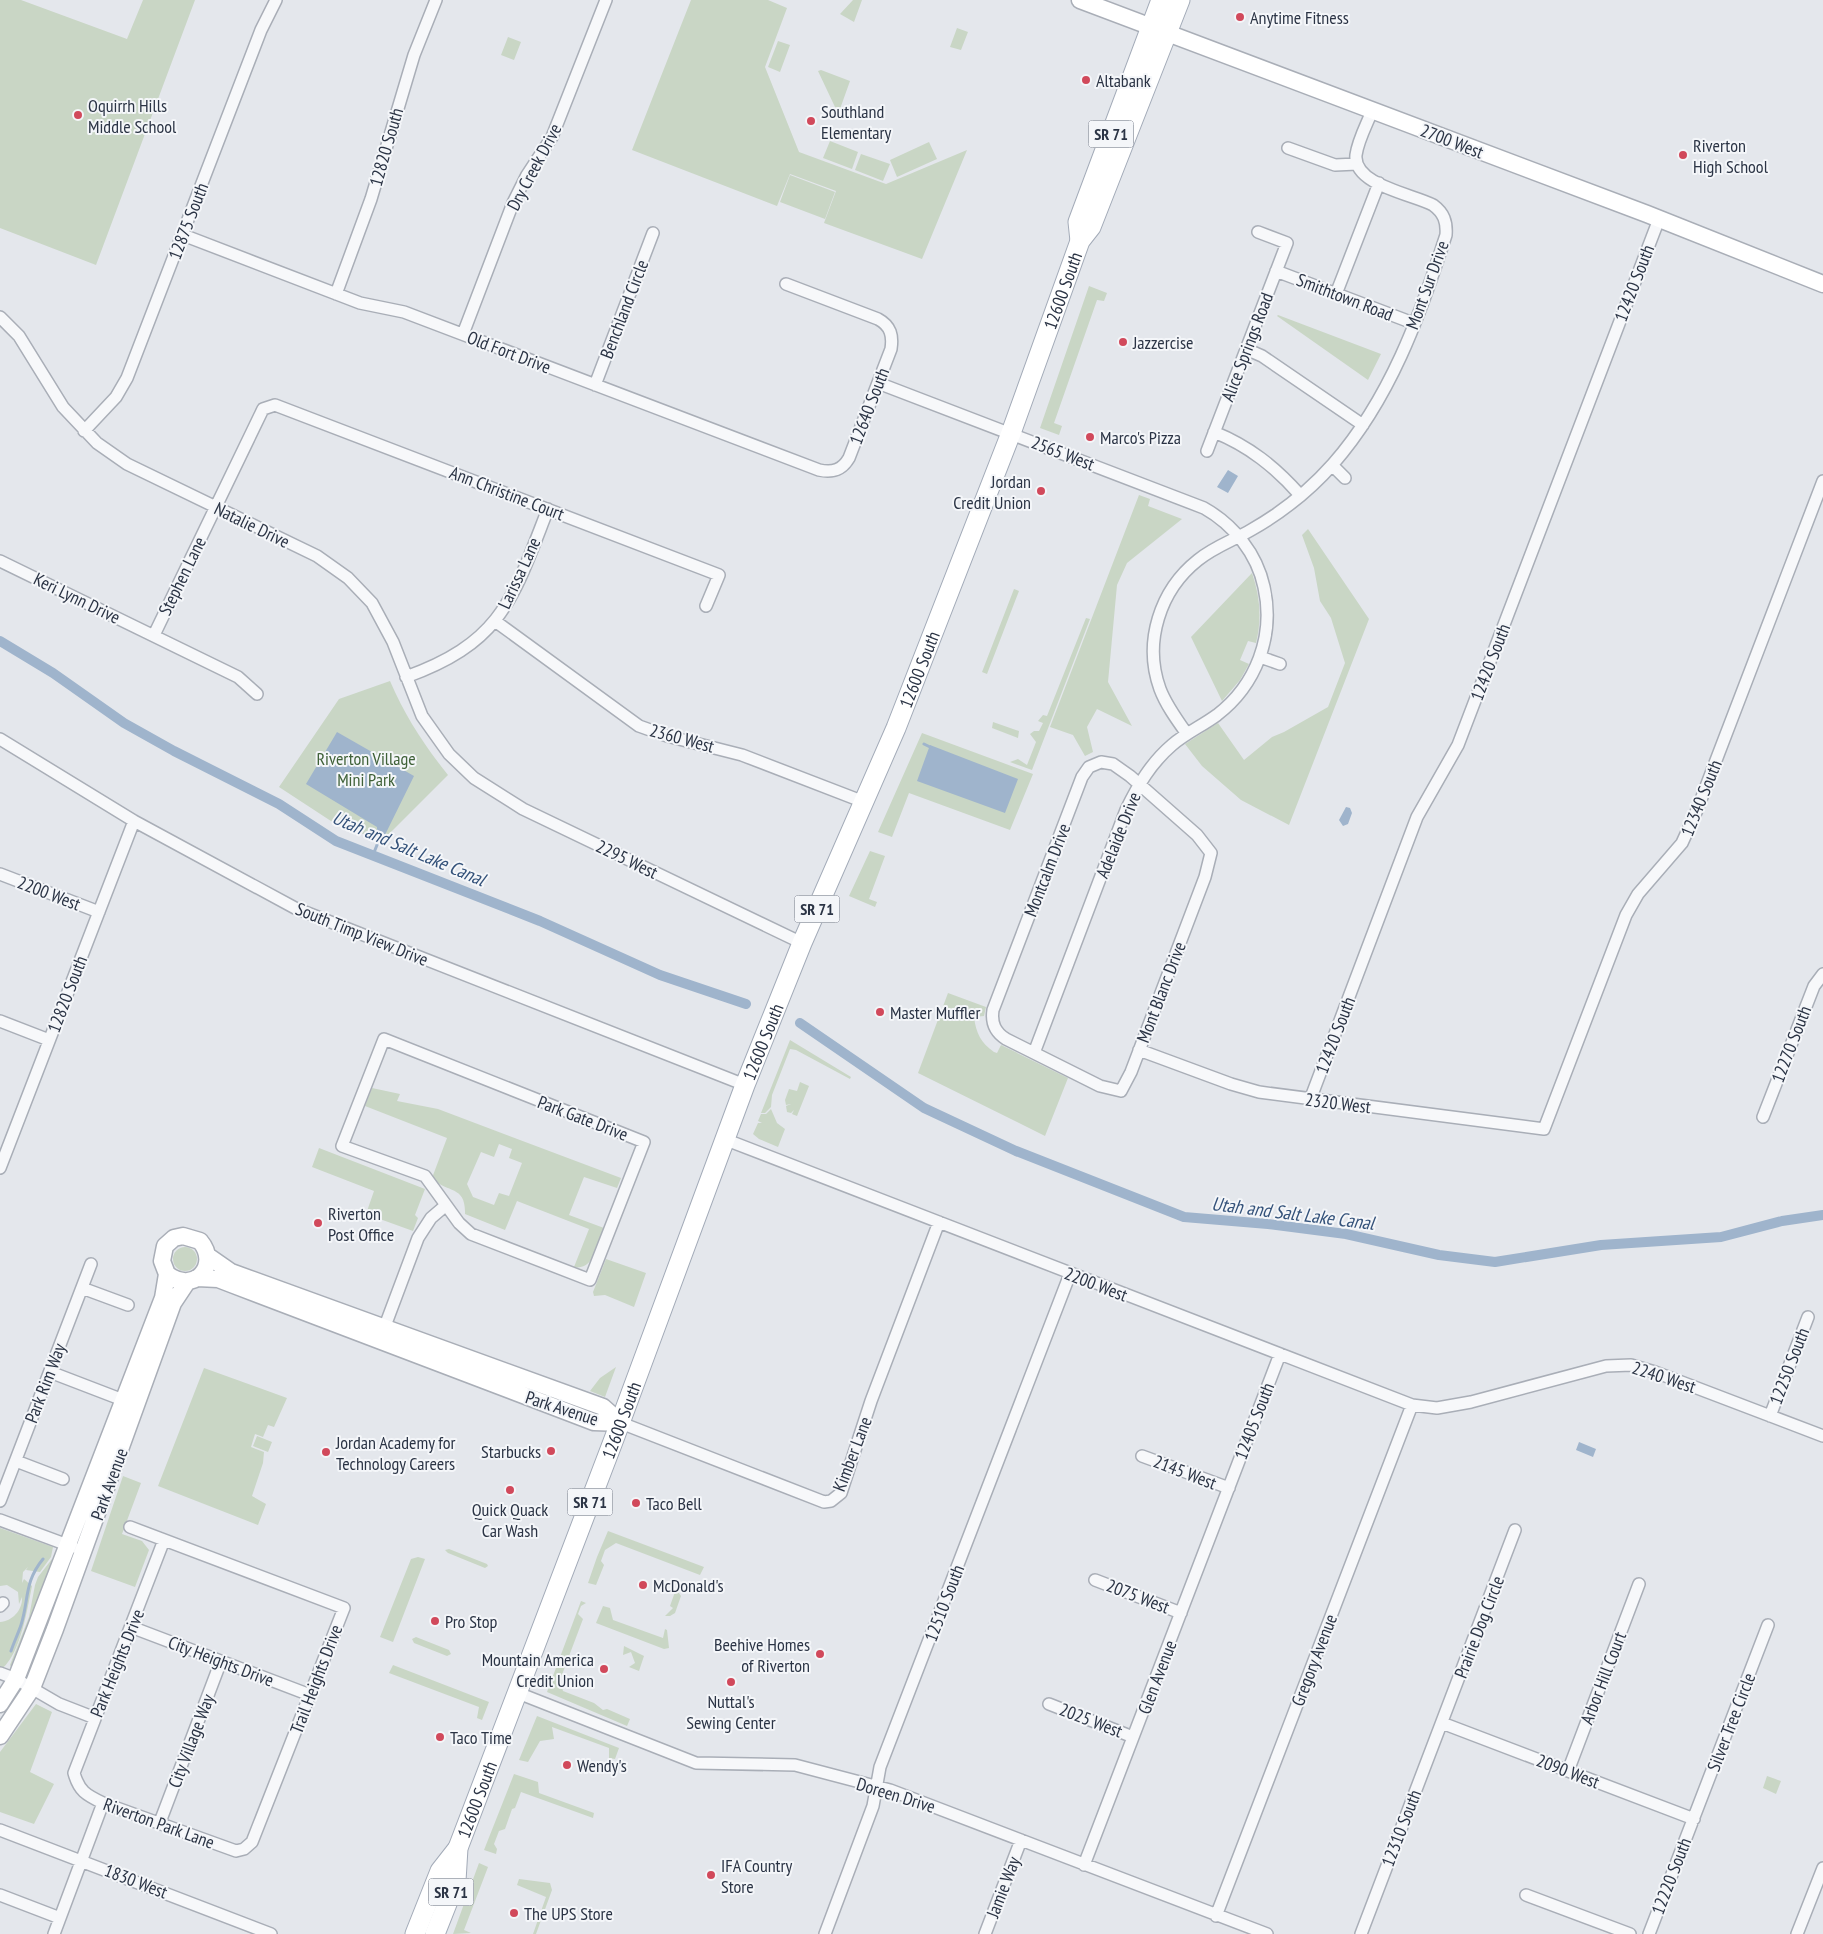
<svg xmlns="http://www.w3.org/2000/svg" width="1823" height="1934" font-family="'PT Sans Narrow',sans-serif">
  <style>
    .green { fill: #c9d6c5; fill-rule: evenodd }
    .water { fill: #9fb4cc }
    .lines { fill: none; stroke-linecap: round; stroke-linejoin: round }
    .stream { stroke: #9fb4cc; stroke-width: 3 }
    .canal { stroke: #9fb4cc; stroke-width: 10 }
    .street-casing { stroke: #a9aeb7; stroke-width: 14 }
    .secondary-casing { stroke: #a9aeb7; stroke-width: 19 }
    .primary-casing { stroke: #a3abb8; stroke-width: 21 }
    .street { stroke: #f7f8fa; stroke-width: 11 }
    .secondary { stroke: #fff; stroke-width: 16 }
    .primary { stroke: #fff; stroke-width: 19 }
    .poi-dot { fill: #d1495b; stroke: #f4f6f9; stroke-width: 2 }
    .labels { text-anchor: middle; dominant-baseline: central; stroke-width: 4; stroke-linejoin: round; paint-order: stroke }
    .shield { fill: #f4f6f9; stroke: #676e7b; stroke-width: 1 }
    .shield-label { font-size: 16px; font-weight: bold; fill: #2b3445 }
    .poi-label { font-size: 18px; fill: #2b3445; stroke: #f4f6f9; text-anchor: start }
    .street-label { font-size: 18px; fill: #2b3445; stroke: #f4f6f9 }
    .park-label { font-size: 18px; fill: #3f6138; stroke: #f4f6f9 }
    .water-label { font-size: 19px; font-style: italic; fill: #34527a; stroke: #f4f6f9 }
  </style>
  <rect width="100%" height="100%" fill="#e4e7ec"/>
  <!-- green -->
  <path class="green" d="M 0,0 L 21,0 L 127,39 L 143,0 L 195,0 L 96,265 L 0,228 Z
    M 691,0 L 768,0 L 787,8 L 765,67 L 799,152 L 886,184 L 967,150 L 922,259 L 824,223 L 836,191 L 790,174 L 777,206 L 632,150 Z
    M 853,0 L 862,0 L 854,22 L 840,14 Z
    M 957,28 L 968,32 L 961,50 L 950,47 Z
    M 508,37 L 521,42 L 514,60 L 501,55 Z
    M 778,41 L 790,45 L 780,72 L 768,67 Z
    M 821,70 L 850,81 L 840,109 L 835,107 L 818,71 Z
    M 830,141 L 858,152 L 852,169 L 823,158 Z
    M 929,142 L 937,159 L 897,177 L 890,160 Z
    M 861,154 L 890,164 L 883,181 L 855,170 Z
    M 790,175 L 835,192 L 825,219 L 780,202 Z
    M 1089,286 L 1107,293 L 1104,301 L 1097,300 L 1054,423 L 1062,426 L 1059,435 L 1040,428 Z
    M 1278,315 L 1381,354 L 1368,380 L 1277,316 Z
    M 1139,495 L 1150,499 L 1148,506 L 1182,519 L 1127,563 L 1117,585 L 1108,682 L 1132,726 L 1097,709 L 1087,727 L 1093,752 L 1085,756 L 1073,735 L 1050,727 Z
    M 1308,529 L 1369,619 L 1289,825 L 1241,800 L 1202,766 L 1185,744 L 1218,723 L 1244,760 L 1272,737 L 1284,732 L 1328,707 L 1345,663 L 1331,618 L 1320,601 L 1314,568 L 1302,535 Z
    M 1252,573 C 1260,596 1262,619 1256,643 L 1248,641 L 1240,660 L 1249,664 L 1240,680 L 1222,701 L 1191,637 Z
    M 1014,589 L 1019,591 L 987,674 L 982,672 Z
    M 1086,618 L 1090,619 L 1032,770 L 1010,762 L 1018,759 L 1027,765 L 1036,742 L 1030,734 L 1034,731 L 1039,731 L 1043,723 L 1038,721 L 1043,715 L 1047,716 Z
    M 390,681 C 405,716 424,745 448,775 L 382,841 L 334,823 L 279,787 L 339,699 Z
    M 993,722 L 1019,731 L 1018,738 L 992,728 Z
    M 922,733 L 1033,774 L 1010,830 L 909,793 L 892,837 L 878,832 Z
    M 870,851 L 885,856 L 869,899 L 877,902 L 875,907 L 849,896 Z
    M 948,993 L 986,1007 L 984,1016 L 974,1017 C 976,1033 981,1043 994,1052 L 997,1053 L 1001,1045 L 1068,1078 L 1045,1136 L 918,1073 Z
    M 790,1040 L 851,1077 L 850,1079 L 796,1050 L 790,1049 L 772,1095 L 771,1107 L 765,1113 L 761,1113 Z
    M 800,1082 L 809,1086 L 797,1116 L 792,1114 L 794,1110 L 791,1113 L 787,1112 L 786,1106 L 791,1104 L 786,1105 L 785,1100 L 789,1089 L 797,1091 Z
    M 372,1088 L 400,1094 L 397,1101 L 438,1109 L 621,1178 L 617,1188 L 584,1177 L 569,1215 L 604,1228 C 598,1243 594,1271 574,1267 L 589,1229 L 517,1201 L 505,1230 L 465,1214 C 466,1185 448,1194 432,1178 L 447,1138 L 365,1106 ZM 499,1144 L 512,1149 L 509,1158 L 522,1163 L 509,1196 L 499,1193 L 494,1205 L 473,1197 L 467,1184 L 481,1152 L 494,1157 Z
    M 771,1109 L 777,1123 L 785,1129 L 778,1147 L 759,1139 L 753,1134 L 758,1123 L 762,1123 L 758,1121 L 761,1114 L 766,1114 Z
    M 319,1148 L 425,1189 L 415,1215 L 418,1218 L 413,1231 L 366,1214 L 374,1191 L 312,1167 Z
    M173 1259a12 12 0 1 1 24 0a12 12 0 1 1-24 0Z
    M 606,1259 L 646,1273 L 634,1307 L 605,1295 L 594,1296 L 593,1292 Z
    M 616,1367 L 605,1397 L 590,1391 L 600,1378 Z
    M 204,1368 L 287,1398 L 274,1427 L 268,1425 L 263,1437 L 255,1434 L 251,1447 L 264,1452 L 263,1463 L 252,1496 L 266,1504 L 258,1525 L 158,1486 Z
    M 257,1436 L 272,1442 L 268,1452 L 253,1446 Z
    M 123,1476 L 141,1483 L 122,1534 L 142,1541 L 149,1550 L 135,1587 L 91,1571 Z
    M 0,1528 L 53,1547 L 51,1557 L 40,1572 L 26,1570 L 28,1567 L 23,1572 L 22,1583 L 24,1579 L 32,1586 C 27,1610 21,1651 3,1668 L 0,1667 L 0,1622 C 13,1621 23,1609 22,1597 L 19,1604 L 18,1592 L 7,1585 L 0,1586 Z
    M 608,1531 L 704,1567 L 700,1575 L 616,1543 L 605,1550 L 601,1561 L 604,1565 L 596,1585 L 588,1583 L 597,1557 L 599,1559 L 597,1557 Z
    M 449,1549 L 487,1564 L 488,1566 L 485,1568 L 448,1553 L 445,1550 Z
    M 418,1557 L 425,1559 L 393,1642 L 380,1637 L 411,1559 Z
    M 52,1559 L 54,1562 L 16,1663 L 11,1667 L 10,1665 L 29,1617 L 35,1585 L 38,1577 Z
    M 676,1589 L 681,1596 L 675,1613 L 670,1616 L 665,1616 L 673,1608 L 670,1606 Z
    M 581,1601 L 586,1603 L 581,1606 L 578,1614 L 583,1619 L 560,1680 L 563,1691 L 594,1703 L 603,1710 L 607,1709 L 630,1719 L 627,1726 L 547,1692 Z
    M 603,1606 L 610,1608 L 613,1620 L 663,1638 L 665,1629 L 667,1630 L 669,1648 L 664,1649 L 596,1623 Z
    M 416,1637 L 449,1650 L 451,1654 L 447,1656 L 414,1643 L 412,1639 Z
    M 624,1646 L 644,1656 L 639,1671 L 629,1667 L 635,1663 L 631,1652 L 623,1655 Z
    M 393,1665 L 489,1702 L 482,1720 L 477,1718 L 479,1707 L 389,1673 Z
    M 36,1704 L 52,1712 L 30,1772 L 54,1784 L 34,1824 L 0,1812 L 0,1752 Z
    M 537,1716 L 619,1748 L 615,1759 L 609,1758 L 609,1748 L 552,1727 L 554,1739 L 540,1741 L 528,1762 L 519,1760 Z
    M 514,1774 L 538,1782 L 539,1793 L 594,1813 L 593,1818 L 521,1792 L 515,1808 L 512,1809 L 505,1829 L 499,1831 L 494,1844 L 497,1849 L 496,1854 L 484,1850 Z
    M 1767,1776 L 1781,1781 L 1776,1794 L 1763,1788 Z
    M 479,1863 L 488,1867 L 464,1930 L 471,1933 L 453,1934 Z
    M 519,1879 L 550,1883 L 552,1890 L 536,1934 L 533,1934 L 546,1897 L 517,1885 Z"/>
  <!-- water -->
  <path class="water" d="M 1228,470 L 1238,476 L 1228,493 L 1217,487 Z
    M 337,732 L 414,776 L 382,841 L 377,839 L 377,827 L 306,784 Z
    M 930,745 L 1018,779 L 1005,813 L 917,781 Z
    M 1346,807 L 1350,808 L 1352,813 L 1348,824 L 1343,826 L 1339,820 Z
    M 1579,1442 L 1596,1449 L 1593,1457 L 1576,1450 Z"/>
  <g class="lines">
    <!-- stream -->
    <path class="stream" d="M 924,744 L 930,747
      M 373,855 L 379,840
      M 11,1651 C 14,1642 18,1634 21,1625 C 29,1600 24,1582 43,1559"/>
    <!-- canal -->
    <path class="canal" d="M 0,641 L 53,673 L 124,723 L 174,751 L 279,804 L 336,841 L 540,921 L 660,975 L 746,1004
      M 800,1023 L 924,1108 L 1016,1151 L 1184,1217 L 1268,1224 L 1346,1234 L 1439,1255 L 1495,1262 L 1601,1245 L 1721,1237 L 1782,1221 L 1823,1215"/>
    <defs>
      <path id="street" d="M 1288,148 L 1335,165 L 1357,164
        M 183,235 L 360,303 L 404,312 L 819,470 C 833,473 842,470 849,458 L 891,349 C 893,336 891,326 878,319 L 786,284
        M 1276,271 L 1413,323
        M 336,294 L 371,199 L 414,55 L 436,0
        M 1336,294 L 1379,183
        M 0,317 L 19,336 L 63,407 L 97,443 L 127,464 L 317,556 L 348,578 L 372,603 L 393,642 L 422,716 L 449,754 L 474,778 L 523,809 L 802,943
        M 463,334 L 513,203 L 527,175 L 552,137 L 606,0
        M 1246,349 L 1262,356 L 1363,425
        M 878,383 L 1204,508 C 1234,525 1257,554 1264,587 C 1275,636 1256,685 1217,715 C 1202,726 1186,733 1172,745 C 1151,763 1138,785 1126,810 L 1034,1053
        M 595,385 L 653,233
        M 84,431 L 116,397 L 127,378 L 261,30 L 276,0
        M 1214,432 C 1249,446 1275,467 1300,495
        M 1207,451 L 1287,243 L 1258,232
        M 1332,465 L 1345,478
        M 0,561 L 238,677 L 257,694
        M 495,621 L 639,726 L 667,736 L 742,755 L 864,802
        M 154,635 L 263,409 L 275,405 L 719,575 L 706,606
        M 1260,657 L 1280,664
        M 406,677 C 503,642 513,598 548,509
        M 1187,734 C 1177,720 1166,705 1160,689 C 1143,642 1160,590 1198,560 C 1214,547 1234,540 1251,530 C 1281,513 1310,490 1333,464 C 1390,399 1420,316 1446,235 C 1447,222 1444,213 1433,205 C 1412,194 1353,185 1356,155 C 1358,140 1367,124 1372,111
        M 0,739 L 134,821 L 295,908 L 745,1085
        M 1101,762 L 1113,764 L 1130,776 L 1197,835 L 1211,853 L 1205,877 L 1131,1072 L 1121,1091 L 1100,1086 L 1006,1039 C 995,1032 991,1023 993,1010 L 1082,777 L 1089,767 Z
        M 0,874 L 99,912
        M 0,1021 L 49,1040
        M 384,1039 L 644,1142 L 590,1280 L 471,1234 L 459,1223 L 425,1176 L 342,1146 Z
        M 1139,1050 L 1231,1084 L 1259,1092 L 1544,1129 L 1626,915 L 1638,894 L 1682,843 L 1697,810 L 1823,481
        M 1310,1100 L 1417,817 L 1458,745 L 1659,219
        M 1763,1117 L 1814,986 L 1823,974
        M 724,1139 L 1412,1405 L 1437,1408 L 1471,1402 L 1606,1366 L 1631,1365 L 1655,1372 L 1823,1436
        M 0,1168 L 134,821
        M 82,1288 L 128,1305
        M 382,1334 L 418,1238 L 431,1218 L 445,1206
        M 50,1372 L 123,1400
        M 1770,1416 L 1808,1317
        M 621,1423 L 824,1502 L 831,1501 L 841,1493 L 871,1401 L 939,1222
        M 1142,1456 L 1229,1488
        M 16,1461 L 63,1479
        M 0,1501 L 91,1264
        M 0,1520 L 73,1547
        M 130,1527 L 344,1608 L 252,1842 L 244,1849 L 236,1851 L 103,1803 C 86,1795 79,1791 74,1773 L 164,1540
        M 1095,1580 L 1181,1613
        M 0,1606 L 3,1603
        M 131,1627 L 310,1695
        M 0,1673 L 16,1679 L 59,1704 L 95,1718
        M 518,1693 L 696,1763 L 795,1765 L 890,1790 L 1267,1934
        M 1049,1704 L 1133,1737
        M 1442,1723 L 1694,1819
        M 1568,1771 L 1639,1584
        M 160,1822 L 221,1661
        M 0,1830 L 271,1934
        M 1084,1865 L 1280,1354
        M 0,1895 L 60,1918
        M 1526,1895 L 1630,1934
        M 1216,1916 L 1412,1405
        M 54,1934 L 103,1803
        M 825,1934 L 873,1806 L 880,1767 L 1070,1274
        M 985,1934 L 1021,1840
        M 1361,1934 L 1515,1530
        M 1649,1934 L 1768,1625
        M 1797,1934 L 1823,1868"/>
      <path id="secondary" d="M 1080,0 L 1647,214 L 1823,284
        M 208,1256 L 231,1272 L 603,1407 L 621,1423
        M 197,1278 L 218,1279 L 231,1284 L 594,1422 L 621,1423
        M 0,1704 L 16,1679 L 163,1298 L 167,1274 L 162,1261 L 165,1246 L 174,1238 L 183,1236 L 200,1241 C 221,1266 193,1295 167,1274
        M 0,1736 L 32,1688 L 55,1629 L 173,1303 L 187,1282"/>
      <g id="primary">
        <path d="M 1080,241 L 1078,222 L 1161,0"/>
        <path d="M 415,1934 L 440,1871 L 458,1848"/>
        <path id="s1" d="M 435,1934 L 456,1881 L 458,1848 L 614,1439 L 745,1085 L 802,943 L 896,728 L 1011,433 L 1080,241 L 1091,227 L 1180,0"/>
      </g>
    </defs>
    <!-- street casing -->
    <use href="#street" class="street-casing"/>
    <!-- secondary casing -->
    <use href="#secondary" class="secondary-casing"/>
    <!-- primary casing -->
    <use href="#primary" class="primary-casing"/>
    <!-- street -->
    <use href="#street" class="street"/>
    <!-- secondary -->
    <use href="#secondary" class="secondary"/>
    <!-- primary -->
    <use href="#primary" class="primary"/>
  </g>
  <!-- markers -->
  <g class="poi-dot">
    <circle cx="1240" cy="17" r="5"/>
    <circle cx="1086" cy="80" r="5"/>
    <circle cx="78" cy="115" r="5"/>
    <circle cx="811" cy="121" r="5"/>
    <circle cx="1683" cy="155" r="5"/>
    <circle cx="1123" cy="342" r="5"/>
    <circle cx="1090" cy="437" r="5"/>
    <circle cx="1041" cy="491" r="5"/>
    <circle cx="880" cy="1012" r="5"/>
    <circle cx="318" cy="1223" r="5"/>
    <circle cx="551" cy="1451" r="5"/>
    <circle cx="326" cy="1452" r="5"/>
    <circle cx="510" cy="1490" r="5"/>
    <circle cx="636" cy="1503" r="5"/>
    <circle cx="643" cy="1585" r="5"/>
    <circle cx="435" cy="1621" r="5"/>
    <circle cx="820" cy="1654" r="5"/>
    <circle cx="604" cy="1669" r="5"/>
    <circle cx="731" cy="1682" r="5"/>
    <circle cx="440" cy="1737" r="5"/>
    <circle cx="567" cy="1765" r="5"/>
    <circle cx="711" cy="1875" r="5"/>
    <circle cx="514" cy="1913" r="5"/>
  </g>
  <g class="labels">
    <!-- shield labels -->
    <g class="shield">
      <rect x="1088.5" y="120.5" width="45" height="27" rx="4"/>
      <rect x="794.5" y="895.5" width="45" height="27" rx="4"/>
      <rect x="567.5" y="1488.5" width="45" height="27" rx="4"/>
      <rect x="428.5" y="1878.5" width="45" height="27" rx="4"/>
    </g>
    <g class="shield-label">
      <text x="1111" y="134">SR 71</text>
      <text x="817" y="909">SR 71</text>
      <text x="590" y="1502">SR 71</text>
      <text x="451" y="1892">SR 71</text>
    </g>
    <!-- poi labels -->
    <g class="poi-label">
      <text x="1250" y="17">Anytime Fitness</text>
      <text x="1096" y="80">Altabank</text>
      <text x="88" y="105">Oquirrh Hills<tspan x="88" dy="21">Middle School</tspan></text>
      <text x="821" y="111">Southland<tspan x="821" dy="21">Elementary</tspan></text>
      <text x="1693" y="145">Riverton<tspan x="1693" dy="21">High School</tspan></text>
      <text x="1133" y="342">Jazzercise</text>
      <text x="1100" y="437">Marco's Pizza</text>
      <text x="1031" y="481" text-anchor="end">Jordan<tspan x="1031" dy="21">Credit Union</tspan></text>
      <text x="890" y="1012">Master Muffler</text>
      <text x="328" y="1213">Riverton<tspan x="328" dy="21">Post Office</tspan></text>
      <text x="336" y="1442">Jordan Academy for<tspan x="336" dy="21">Technology Careers</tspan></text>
      <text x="541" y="1451" text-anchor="end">Starbucks</text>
      <text x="646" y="1503">Taco Bell</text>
      <text x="510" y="1509" text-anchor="middle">Quick Quack<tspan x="510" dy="21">Car Wash</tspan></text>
      <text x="653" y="1585">McDonald's</text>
      <text x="445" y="1621">Pro Stop</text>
      <text x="810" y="1644" text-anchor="end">Beehive Homes<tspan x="810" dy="21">of Riverton</tspan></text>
      <text x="594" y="1659" text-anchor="end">Mountain America<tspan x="594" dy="21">Credit Union</tspan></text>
      <text x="731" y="1701" text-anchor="middle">Nuttal's<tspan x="731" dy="21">Sewing Center</tspan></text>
      <text x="450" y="1737">Taco Time</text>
      <text x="577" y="1765">Wendy's</text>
      <text x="721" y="1865">IFA Country<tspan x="721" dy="21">Store</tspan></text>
      <text x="524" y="1913">The UPS Store</text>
    </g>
    <!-- street labels -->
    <g class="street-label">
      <text transform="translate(1452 141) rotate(21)">2700 West</text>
      <text transform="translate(386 147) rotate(-74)">12820 South</text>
      <text transform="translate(534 167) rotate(-62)">Dry Creek Drive</text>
      <text transform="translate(188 221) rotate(-69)">12875 South</text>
      <text transform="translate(1634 283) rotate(-69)">12420 South</text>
      <text transform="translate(1427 285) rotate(-70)">Mont Sur Drive</text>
      <text stroke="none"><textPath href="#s1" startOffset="1761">12600 South</textPath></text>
      <text transform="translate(1345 297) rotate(21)">Smithtown Road</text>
      <text transform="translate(624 309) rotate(-69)">Benchland Circle</text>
      <text transform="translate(1247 347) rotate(-69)">Alice Springs Road</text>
      <text transform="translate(509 352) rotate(21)">Old Fort Drive</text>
      <text transform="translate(869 406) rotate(-69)">12640 South</text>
      <text transform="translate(1063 453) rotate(21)">2565 West</text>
      <text transform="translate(507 493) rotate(21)">Ann Christine Court</text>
      <text transform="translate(252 525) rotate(26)">Natalie Drive</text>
      <text transform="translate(519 573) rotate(-65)">Larissa Lane</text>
      <text transform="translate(182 576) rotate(-64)">Stephen Lane</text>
      <text transform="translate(77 598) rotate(26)">Keri Lynn Drive</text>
      <text transform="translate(1490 662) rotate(-69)">12420 South</text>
      <text stroke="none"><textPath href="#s1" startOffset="1356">12600 South</textPath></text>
      <text transform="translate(682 738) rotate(15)">2360 West</text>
      <text transform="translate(1701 798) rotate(-68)">12340 South</text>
      <text transform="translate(1118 835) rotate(-68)">Adelaide Drive</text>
      <text transform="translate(627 859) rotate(26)">2295 West</text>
      <text transform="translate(1047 870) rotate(-69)">Montcalm Drive</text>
      <text transform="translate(49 893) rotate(21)">2200 West</text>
      <text transform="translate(362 934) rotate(22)">South Timp View Drive</text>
      <text transform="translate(1161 992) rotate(-69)">Mont Blanc Drive</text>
      <text transform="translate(67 994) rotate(-69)">12820 South</text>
      <text transform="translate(1335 1035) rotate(-69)">12420 South</text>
      <text stroke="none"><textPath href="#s1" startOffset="952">12600 South</textPath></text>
      <text transform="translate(1791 1044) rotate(-69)">12270 South</text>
      <text transform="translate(1338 1103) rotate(7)">2320 West</text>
      <text transform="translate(583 1118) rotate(21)">Park Gate Drive</text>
      <text transform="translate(1096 1284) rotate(21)">2200 West</text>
      <text transform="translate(1789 1366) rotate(-69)">12250 South</text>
      <text transform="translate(1664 1377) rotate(18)">2240 West</text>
      <text transform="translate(45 1383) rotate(-69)">Park Rim Way</text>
      <text transform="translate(562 1408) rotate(18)">Park Avenue</text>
      <text stroke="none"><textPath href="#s1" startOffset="548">12600 South</textPath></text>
      <text transform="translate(1254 1421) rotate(-69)">12405 South</text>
      <text transform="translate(852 1454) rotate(-69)">Kimber Lane</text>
      <text transform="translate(1185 1472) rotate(21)">2145 West</text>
      <text transform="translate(109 1484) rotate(-70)">Park Avenue</text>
      <text transform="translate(1138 1596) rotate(21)">2075 West</text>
      <text transform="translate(944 1603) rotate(-69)">12510 South</text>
      <text transform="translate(1479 1627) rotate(-69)">Prairie Dog Circle</text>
      <text transform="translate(1314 1660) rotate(-69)">Gregory Avenue</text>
      <text transform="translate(221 1661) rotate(21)">City Heights Drive</text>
      <text transform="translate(117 1663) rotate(-68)">Park Heights Drive</text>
      <text transform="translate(1157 1677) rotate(-69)">Glen Avenue</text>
      <text transform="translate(1603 1678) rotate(-69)">Arbor Hill Court</text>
      <text transform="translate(316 1679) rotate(-69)">Trail Heights Drive</text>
      <text transform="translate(1091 1720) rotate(21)">2025 West</text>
      <text transform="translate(1731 1722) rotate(-69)">Silver Tree Circle</text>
      <text transform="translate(191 1741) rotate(-69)">City Village Way</text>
      <text transform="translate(1568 1771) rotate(21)">2090 West</text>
      <text transform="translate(896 1795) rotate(17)">Doreen Drive</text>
      <text stroke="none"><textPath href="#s1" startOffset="142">12600 South</textPath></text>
      <text transform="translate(159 1823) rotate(20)">Riverton Park Lane</text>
      <text transform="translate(1401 1828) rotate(-69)">12310 South</text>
      <text transform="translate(1671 1876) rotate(-69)">12220 South</text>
      <text transform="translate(136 1881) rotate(21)">1830 West</text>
      <text transform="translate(1003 1887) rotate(-69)">Jamie Way</text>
    </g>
    <!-- park labels -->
    <g class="park-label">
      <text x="366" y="758">Riverton Village<tspan x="366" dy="21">Mini Park</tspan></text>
    </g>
    <!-- water labels -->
    <g class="water-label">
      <text transform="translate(409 848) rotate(23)">Utah and Salt Lake Canal</text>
      <text transform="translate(1293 1213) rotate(7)">Utah and Salt Lake Canal</text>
    </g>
  </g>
</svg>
